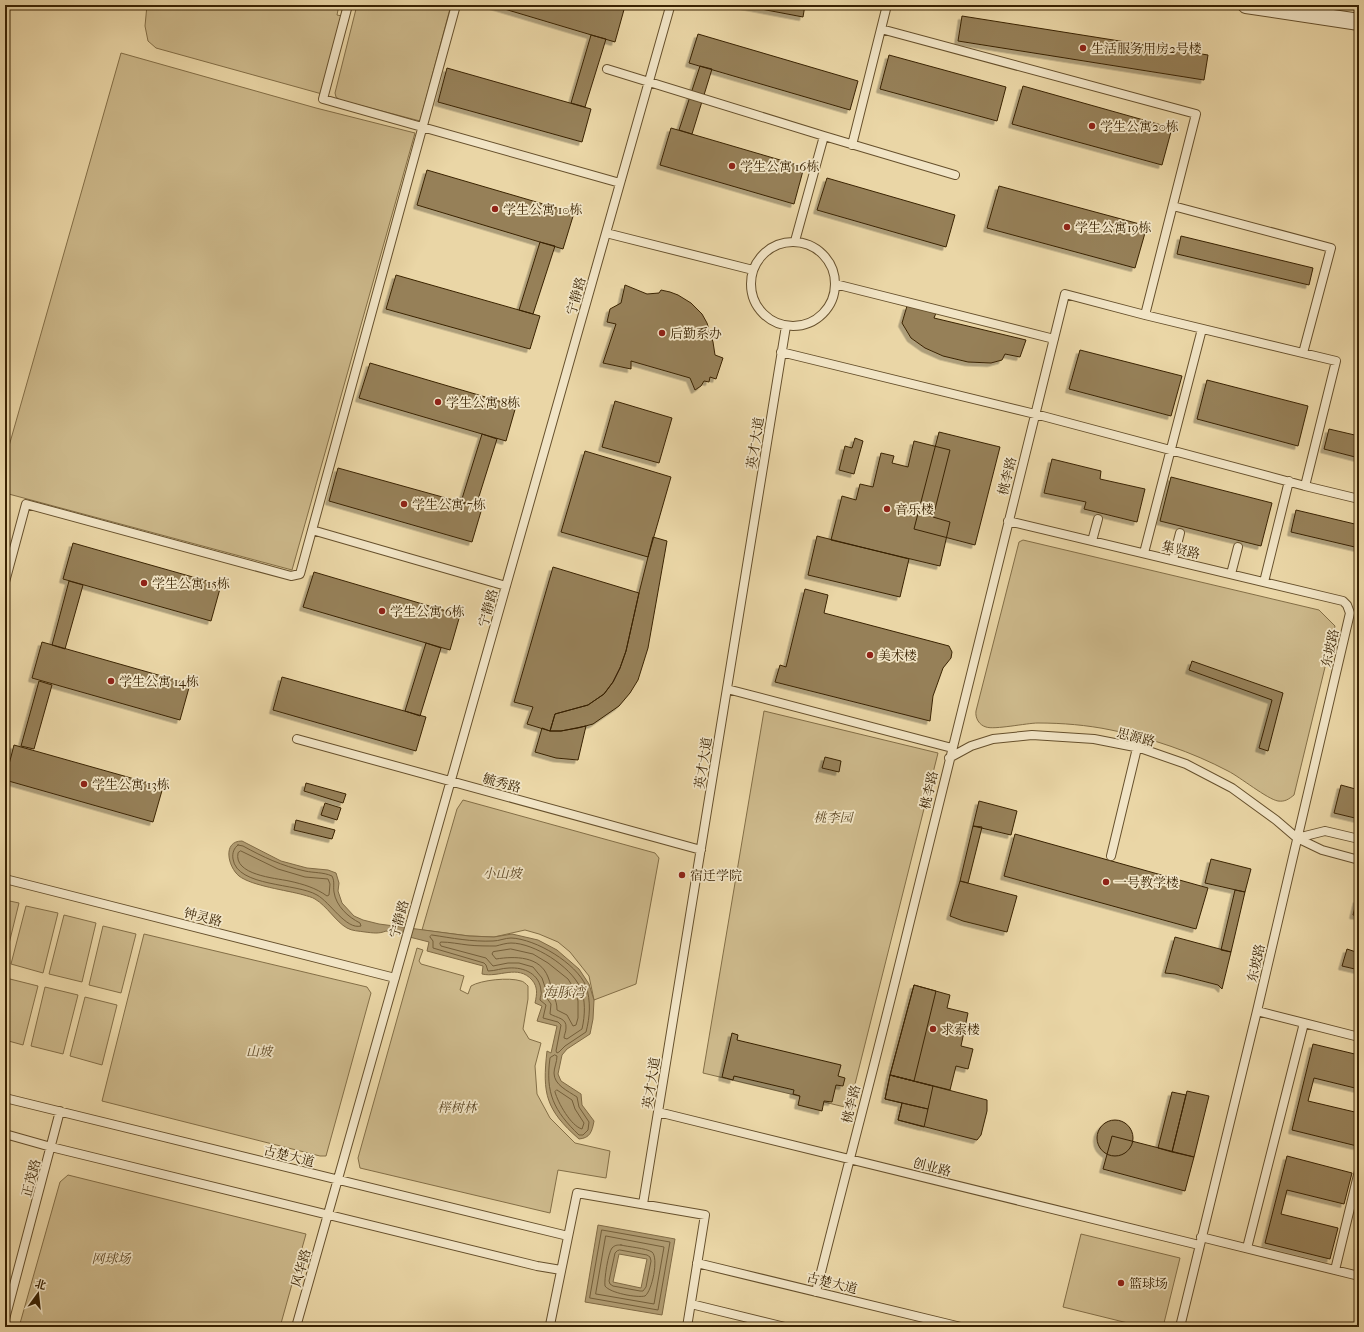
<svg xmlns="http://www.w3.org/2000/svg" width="1364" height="1332" font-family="'IM FELL French Canon','Noto Serif SC',serif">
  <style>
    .green { fill: #ccb88a; stroke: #836e46 }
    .water { fill: #ae996f; stroke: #806a44; fill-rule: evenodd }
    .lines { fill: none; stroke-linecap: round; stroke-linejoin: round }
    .shore { stroke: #745e39; stroke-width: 1 }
    .building { fill: #968058; stroke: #3a2303; filter: url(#shadow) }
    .service-casing { stroke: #66502c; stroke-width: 10 }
    .minor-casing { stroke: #66502c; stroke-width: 18 }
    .service { stroke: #f1e4c5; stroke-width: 8 }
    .minor { stroke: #f1e4c5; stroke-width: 16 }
    .poi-dot { fill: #8f2418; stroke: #f1e4c5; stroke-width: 1.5 }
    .labels { text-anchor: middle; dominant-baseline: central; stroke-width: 3.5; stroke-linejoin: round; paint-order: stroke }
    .poi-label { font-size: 13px; fill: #3a2303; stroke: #f1e4c5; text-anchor: start }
    .street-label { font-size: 13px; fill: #3a2303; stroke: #f1e4c5 }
    .park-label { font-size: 13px; font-style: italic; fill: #5e4825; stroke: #f1e4c5 }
    .water-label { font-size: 14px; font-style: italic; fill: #5d4623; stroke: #f1e4c5 }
  </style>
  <defs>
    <filter id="shadow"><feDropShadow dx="-3.5" dy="3.5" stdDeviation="0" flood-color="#0004"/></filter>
  </defs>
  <rect width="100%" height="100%" fill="#ead6a6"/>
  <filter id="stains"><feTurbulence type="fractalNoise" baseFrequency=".005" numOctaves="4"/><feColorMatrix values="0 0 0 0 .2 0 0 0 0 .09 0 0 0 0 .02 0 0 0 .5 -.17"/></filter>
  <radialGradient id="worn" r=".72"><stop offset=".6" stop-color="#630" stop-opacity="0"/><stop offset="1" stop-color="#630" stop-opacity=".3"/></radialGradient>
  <!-- green -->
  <path class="green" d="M 147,5 L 339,5 L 337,15 L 342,16 L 322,94 L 156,48 L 148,41 L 145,26 Z
    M 357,5 L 451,5 L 420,121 L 340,100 L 336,97 L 335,93 Z
    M 121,53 L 316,108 L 415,133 L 292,570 L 5,493 L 5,460 Z
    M 1023,540 L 1319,610 L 1335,626 L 1294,795 C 1289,799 1285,802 1278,801 C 1267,799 1240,777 1228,771 C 1192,752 1151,738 1111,730 C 1087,725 1062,723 1038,723 C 1027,723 994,730 986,727 C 979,725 975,718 976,711 L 1019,542 Z
    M 764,711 L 938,753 L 849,1108 L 703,1073 Z
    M 463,800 L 655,853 L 659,858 L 636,984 L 594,1000 L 589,976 L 570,952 L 558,942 L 539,934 L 525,930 L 494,937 L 469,936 L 422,930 L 457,809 Z
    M 5,900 L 19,903 L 5,960 Z
    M 26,906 L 58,913 L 43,973 L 11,964 Z
    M 64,915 L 96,923 L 82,982 L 49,974 Z
    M 103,926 L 136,934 L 121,993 L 89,985 Z
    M 144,934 L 367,987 L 371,993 L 326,1156 L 320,1156 L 102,1101 Z
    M 417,948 L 423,950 L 419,961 L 421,964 L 464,976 L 460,990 L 468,994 L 471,986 C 481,980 509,977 521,981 C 523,981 526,984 528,986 L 528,999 L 523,1029 L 529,1039 L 541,1043 L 535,1066 L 537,1094 L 550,1118 L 575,1143 L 610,1151 L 606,1178 L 558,1170 L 550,1213 L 360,1168 L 358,1158 Z
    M 6,978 L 38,986 L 23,1045 L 5,1040 Z
    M 45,987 L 78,995 L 63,1054 L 31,1046 Z
    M 85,997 L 117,1005 L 102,1065 L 70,1056 Z
    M 68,1175 L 306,1234 L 280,1327 L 19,1327 L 60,1182 Z
    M 1081,1234 L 1180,1258 L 1163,1327 L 1144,1327 L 1063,1307 Z"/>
  <!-- water -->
  <path class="water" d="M 242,841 L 281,861 L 307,868 L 328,870 L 336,873 L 339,883 L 338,891 L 342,903 L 354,916 L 363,920 L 379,924 L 469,936 L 494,937 L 512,934 L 538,940 L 557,950 L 579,969 L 589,984 L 594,1000 L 593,1019 L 590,1034 L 567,1049 L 562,1055 L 558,1074 L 561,1081 L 581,1094 L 582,1105 L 594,1121 C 592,1132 590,1138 579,1139 C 546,1110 542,1094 547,1051 L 551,1053 L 557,1026 L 537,1021 L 542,1006 L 535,1003 C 537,994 538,987 532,980 C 518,964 499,978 482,974 L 483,966 L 427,951 L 429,942 L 386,931 C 379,934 373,933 365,932 C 359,931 352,931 347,928 C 336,922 327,906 315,899 C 312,897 307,896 304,895 C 286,890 252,886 239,876 C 228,867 222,841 242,841 Z
    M 598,1225 L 675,1239 L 662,1315 L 585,1302 ZM 619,1254 L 647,1259 L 641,1288 L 613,1282 Z"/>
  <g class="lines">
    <!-- shore -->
    <path class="shore" d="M 238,845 L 243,846 C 263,857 282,866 305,871 C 314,873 323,872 332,876 C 335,882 333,886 334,892 C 336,906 348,917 360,923 L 361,926 C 346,930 330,902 317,895 C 297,883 237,887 233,859 C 232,853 234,848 238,845 Z
      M 241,851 L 278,869 L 305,877 L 328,879 L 330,884 L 329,895 L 327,896 C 316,888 303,884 289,881 C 275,878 233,875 238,853 Z
      M 432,935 C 452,938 472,942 493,941 C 499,941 505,938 511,938 C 536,939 576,963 586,986 C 591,1001 590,1017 586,1032 L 565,1046 L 559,1052 L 557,1053 L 556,1051 L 561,1025 L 558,1022 L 543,1018 L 546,1005 L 540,1000 C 540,997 542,994 541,991 C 540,974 524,967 509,968 C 502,968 495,971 488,971 L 486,965 L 484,963 L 433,948 L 433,941 L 430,937 Z
      M 441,942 C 450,942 459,944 468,945 C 477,946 487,946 496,946 C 500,945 506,943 511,943 C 534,943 570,966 580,987 C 586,999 585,1016 582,1029 L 567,1039 L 564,1038 C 564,1035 566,1032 566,1028 C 567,1018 557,1018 550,1014 L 551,1004 L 546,997 L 546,990 L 542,978 L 533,967 L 519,963 L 508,963 L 493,966 L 486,958 L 441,946 L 440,944 Z
      M 511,949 L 533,954 L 548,963 L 568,979 L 575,990 L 578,1001 L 578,1018 L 576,1025 L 573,1026 L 567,1015 L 557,1010 C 557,1004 556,1001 553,995 C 551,991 551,983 548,977 C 540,956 515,956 496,959 L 492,954 L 493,952 Z
      M 555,1055 L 557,1056 C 557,1062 554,1068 554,1073 C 554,1085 568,1091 577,1097 L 579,1107 L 589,1122 L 588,1130 L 583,1135 L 579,1135 C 554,1111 545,1093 550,1058 Z
      M 557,1090 L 572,1100 L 575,1109 L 584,1123 L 582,1129 C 571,1126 558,1103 555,1092 Z
      M 602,1230 L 670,1242 L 658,1310 L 590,1298 Z
      M 606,1236 L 664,1247 L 654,1304 L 596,1294 Z
      M 621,1245 C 628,1247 646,1248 652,1252 C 659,1258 652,1291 645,1296 C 637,1298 610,1293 605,1286 C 604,1280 608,1253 612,1248 C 615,1245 617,1245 621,1245 Z
      M 620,1250 L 647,1255 L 650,1257 L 651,1261 L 646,1287 L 643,1291 L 640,1291 L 613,1286 L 610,1284 L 609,1281 L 615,1253 L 617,1251 Z"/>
  </g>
  <!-- building -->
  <path class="building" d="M 491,5 L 621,5 L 625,6 L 615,42 Z
    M 740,5 L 805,5 L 803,17 Z
    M 962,16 L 1208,55 L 1204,80 L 958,41 Z
    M 698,34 L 858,81 L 850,110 L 689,63 Z
    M 591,35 L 606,39 L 585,107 L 571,103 Z
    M 889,55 L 1006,87 L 997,121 L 880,89 Z
    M 700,66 L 712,69 L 692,134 L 679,130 Z
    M 447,68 L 591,109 L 582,142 L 438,102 Z
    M 1023,86 L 1172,128 L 1162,165 L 1012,124 Z
    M 671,128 L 804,167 L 794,204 L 660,165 Z
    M 427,170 L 574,213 L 563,249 L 417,205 Z
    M 827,178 L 955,215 L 946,247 L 817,210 Z
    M 999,186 L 1147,226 L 1135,268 L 987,228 Z
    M 1181,236 L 1313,268 L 1309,285 L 1177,254 Z
    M 540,242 L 555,246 L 533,314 L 519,310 Z
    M 396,275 L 540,316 L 530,349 L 386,309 Z
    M 625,285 L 647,294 L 659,293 L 661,290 L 670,292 L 678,295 L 691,303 L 702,314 L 707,323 L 713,342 L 715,355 L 723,358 L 716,379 L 710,377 L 709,382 L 704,381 L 701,386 L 695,390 L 690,378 L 631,361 L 631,369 L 603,363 L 616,324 L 607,322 L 610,309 L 621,303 Z
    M 907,306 L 936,313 L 934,318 L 1026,340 L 1020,357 L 1005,354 L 1002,360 L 991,363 L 968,362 L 943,356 L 925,348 L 911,338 L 902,323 Z
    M 1080,350 L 1182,376 L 1171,416 L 1069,389 Z
    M 370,363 L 516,406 L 506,441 L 359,398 Z
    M 1207,380 L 1308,406 L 1298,446 L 1197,419 Z
    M 615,401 L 672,418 L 659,463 L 602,447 Z
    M 1329,429 L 1359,436 L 1359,458 L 1324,449 Z
    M 939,432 L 1000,447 L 975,545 L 914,529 Z
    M 482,434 L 497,439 L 476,506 L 461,502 Z
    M 855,438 L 863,441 L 854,474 L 839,470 L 845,446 L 852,448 Z
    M 914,441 L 950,450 L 933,517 L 950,522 L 940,566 L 831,540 L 842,496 L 856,500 L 860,484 L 873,487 L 881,453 L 894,456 L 892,463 L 908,467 Z
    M 585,451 L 671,477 L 648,557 L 561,532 Z
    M 1052,459 L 1101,471 L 1100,479 L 1145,489 L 1137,522 L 1084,509 L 1086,502 L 1044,493 Z
    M 338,468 L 482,508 L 472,542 L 329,501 Z
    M 1171,477 L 1272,503 L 1261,546 L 1160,521 Z
    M 1296,510 L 1359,525 L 1359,548 L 1291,532 Z
    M 817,536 L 909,559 L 900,597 L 808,575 Z
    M 653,537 L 667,541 L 648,648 L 638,680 L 630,693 L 619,706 L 593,724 L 578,728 L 561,731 L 550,731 L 555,714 L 588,705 L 604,694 L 613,682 L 620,668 L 626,651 L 639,593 Z
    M 73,543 L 221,585 L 211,621 L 63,579 Z
    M 553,567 L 639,593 L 626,651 L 620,668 L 613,682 L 604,694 L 588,705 L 555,714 L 550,731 L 527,724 L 533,707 L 514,702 Z
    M 314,572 L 460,615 L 450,650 L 303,607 Z
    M 69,581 L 83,585 L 65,649 L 52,645 Z
    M 805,589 L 828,595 L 824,613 L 949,646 L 952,652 L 951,658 L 943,668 L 933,696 L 930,721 L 775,682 L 780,665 L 786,667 Z
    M 42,642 L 190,684 L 180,720 L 32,678 Z
    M 426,643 L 441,648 L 420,716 L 405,711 Z
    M 1192,661 L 1283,693 L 1268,751 L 1259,748 L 1272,700 L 1189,670 Z
    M 282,677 L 426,717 L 416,751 L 273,710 Z
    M 39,681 L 52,685 L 34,749 L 21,746 Z
    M 586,726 L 578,760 L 556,758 L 535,752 L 542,728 L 550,731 L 561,731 Z
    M 14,745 L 163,787 L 153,822 L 5,780 Z
    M 825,757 L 841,761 L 839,772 L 822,768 Z
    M 306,783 L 346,794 L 343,803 L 304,791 Z
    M 1341,785 L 1359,790 L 1359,819 L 1334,813 Z
    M 979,801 L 1017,811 L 1011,835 L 973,826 Z
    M 325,803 L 341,808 L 337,820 L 321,815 Z
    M 296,820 L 335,830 L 332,839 L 294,830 Z
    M 973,826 L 982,827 L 968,883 L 960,881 Z
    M 1015,834 L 1208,888 L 1196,929 L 1004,876 Z
    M 1211,859 L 1251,869 L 1245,892 L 1205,883 Z
    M 960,881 L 1017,896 L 1007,932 L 963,921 L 950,916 Z
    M 1235,890 L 1245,892 L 1231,952 L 1221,950 Z
    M 1357,899 L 1359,900 L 1359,916 L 1353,915 Z
    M 1175,937 L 1231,952 L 1222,989 L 1218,985 L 1175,974 L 1165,973 Z
    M 1347,949 L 1359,953 L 1359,970 L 1342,966 Z
    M 914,985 L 950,995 L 947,1008 L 968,1013 L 961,1046 L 973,1049 L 968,1069 L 956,1066 L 950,1090 L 890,1075 Z
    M 914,985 L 936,991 L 914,1081 L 890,1075 Z
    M 732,1033 L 738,1035 L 737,1040 L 841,1065 L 838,1076 L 845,1078 L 843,1086 L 836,1085 L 832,1102 L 824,1101 L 822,1111 L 798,1105 L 800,1096 L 793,1094 L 794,1090 L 734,1076 L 733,1080 L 722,1077 Z
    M 1313,1044 L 1359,1055 L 1359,1089 L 1314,1078 L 1308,1101 L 1359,1113 L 1359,1137 L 1357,1146 L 1292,1130 Z
    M 890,1075 L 987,1100 L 987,1111 L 981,1135 L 977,1140 L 898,1120 L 902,1103 L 885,1099 Z
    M 890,1075 L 933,1086 L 928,1109 L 885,1099 Z
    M 1187,1091 L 1209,1096 L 1194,1157 L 1172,1152 Z
    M 1172,1092 L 1186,1095 L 1172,1152 L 1158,1148 Z
    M 902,1103 L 928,1109 L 924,1127 L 898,1120 Z
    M1097 1138a18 18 0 1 1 36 0a18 18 0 1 1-36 0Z
    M 1112,1136 L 1194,1157 L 1185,1191 L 1103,1169 Z
    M 1287,1156 L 1352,1173 L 1344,1204 L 1287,1190 L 1281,1214 L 1338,1228 L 1330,1259 L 1265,1243 Z"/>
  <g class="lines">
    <defs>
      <path id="service" d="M 348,5 L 323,99 L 620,183
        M 881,29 L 1196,114 L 1145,315
        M 607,69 L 824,136 L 955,175
        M 852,145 L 887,5
        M 1173,206 L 1331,248 L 1303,353
        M 606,233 L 753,270
        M 795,241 L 824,136
        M751 284a42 42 0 1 1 84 0a42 42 0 1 1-84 0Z
        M 835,284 L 1054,339
        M 781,352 L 1035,414 L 1305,486 L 1336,361 L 1145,315 L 1065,294 C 1013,503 961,712 910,921 C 880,1045 847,1168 816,1292
        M 1305,486 L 1359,499
        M 1008,521 L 1343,601 L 1347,605 L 1350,613 L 1257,1011 L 1180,1327
        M 312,530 L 506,586
        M 1092,541 L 1098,519
        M 1144,553 L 1202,329
        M 1173,560 L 1180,533
        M 1231,574 L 1238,547
        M 5,582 L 26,504 L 291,576 L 300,574 L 456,5
        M 1264,582 L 1289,481
        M 727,689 L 952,748
        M 297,739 L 701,850
        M 949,758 L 971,746 L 993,739 L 1032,735 L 1094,739 L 1140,748 L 1186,764 L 1232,788 L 1276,820 L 1297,838 L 1322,850 L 1359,860
        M 1297,838 L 1325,831 L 1359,839
        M 1111,856 L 1137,748
        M 5,879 L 395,978
        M 1257,1011 L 1359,1037
        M 5,1098 L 568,1236
        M 658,1112 L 1199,1245
        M 5,1134 L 51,1147 L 537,1266 L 561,1270
        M 643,1204 L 786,326
        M 1201,1237 L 1359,1276
        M 1247,1248 L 1304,1023
        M 697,1263 L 961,1327
        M 1335,1270 L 1359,1171
        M 691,1304 L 785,1327
        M 5,1319 L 60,1111
        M 296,1327 L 670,7
        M 558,1327 L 550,1325 L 577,1193 L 705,1215 L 687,1327"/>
      <path id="minor" d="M 1246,5 L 1359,22"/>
    </defs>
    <!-- service casing -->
    <use href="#service" class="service-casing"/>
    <!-- minor casing -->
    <use href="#minor" class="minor-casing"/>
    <!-- service -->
    <use href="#service" class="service"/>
    <!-- minor -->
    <use href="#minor" class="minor"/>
  </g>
  <!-- markers -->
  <g class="poi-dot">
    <circle cx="1083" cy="48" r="4"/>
    <circle cx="1092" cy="126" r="4"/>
    <circle cx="732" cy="166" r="4"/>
    <circle cx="495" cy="209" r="4"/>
    <circle cx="1067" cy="227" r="4"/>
    <circle cx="662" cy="333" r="4"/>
    <circle cx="438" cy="402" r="4"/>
    <circle cx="404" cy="504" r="4"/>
    <circle cx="887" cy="509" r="4"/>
    <circle cx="144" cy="583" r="4"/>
    <circle cx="382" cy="611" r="4"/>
    <circle cx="870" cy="655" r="4"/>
    <circle cx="111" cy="681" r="4"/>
    <circle cx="84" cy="784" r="4"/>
    <circle cx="682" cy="875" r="4"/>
    <circle cx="1106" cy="882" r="4"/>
    <circle cx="933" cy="1029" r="4"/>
    <circle cx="1121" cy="1283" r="4"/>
  </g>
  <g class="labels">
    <!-- poi labels -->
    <g class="poi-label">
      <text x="1091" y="48">生活服务用房2号楼</text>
      <text x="1100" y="126">学生公寓20栋</text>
      <text x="740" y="166">学生公寓 16栋</text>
      <text x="503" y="209">学生公寓 10栋</text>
      <text x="1075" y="227">学生公寓19栋</text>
      <text x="670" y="333">后勤系办</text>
      <text x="446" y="402">学生公寓 8栋</text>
      <text x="412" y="504">学生公寓 7栋</text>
      <text x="895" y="509">音乐楼</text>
      <text x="152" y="583">学生公寓 15栋</text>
      <text x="390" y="611">学生公寓 6栋</text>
      <text x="878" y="655">美术楼</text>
      <text x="119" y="681">学生公寓 14栋</text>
      <text x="92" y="784">学生公寓 13栋</text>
      <text x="690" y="875">宿迁学院</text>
      <text x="1114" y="882">一号教学楼</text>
      <text x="941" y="1029">求索楼</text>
      <text x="1129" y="1283">篮球场</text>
    </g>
    <!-- street labels -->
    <g class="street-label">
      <text transform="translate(576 296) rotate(-74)">宁静路</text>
      <text transform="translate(755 443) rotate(-81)">英才大道</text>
      <text transform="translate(1007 476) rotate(-76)">桃李路</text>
      <text transform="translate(1181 550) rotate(13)">集贤路</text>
      <text transform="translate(488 608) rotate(-74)">宁静路</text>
      <text transform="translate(1330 648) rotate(-77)">东坡路</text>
      <text transform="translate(1136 737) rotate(14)">思源路</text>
      <text transform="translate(703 763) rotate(-81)">英才大道</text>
      <text transform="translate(502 783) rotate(15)">毓秀路</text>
      <text transform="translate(929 790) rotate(-77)">桃李路</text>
      <text transform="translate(203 917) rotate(14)">钟灵路</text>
      <text transform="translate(399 919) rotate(-74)">宁静路</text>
      <text transform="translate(1256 963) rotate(-77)">东坡路</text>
      <text transform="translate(651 1083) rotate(-81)">英才大道</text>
      <text transform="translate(851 1104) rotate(-76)">桃李路</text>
      <text transform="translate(289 1156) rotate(14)">古楚大道</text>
      <text transform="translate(932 1167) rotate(14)">创业路</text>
      <text transform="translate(31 1178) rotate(-75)">正茂路</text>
      <text transform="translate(301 1268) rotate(-74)">风华路</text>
      <text transform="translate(832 1283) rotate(14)">古楚大道</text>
    </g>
    <!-- park labels -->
    <g class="park-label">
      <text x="833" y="817">桃李园</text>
      <text x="502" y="873">小山坡</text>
      <text x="259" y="1051">山坡</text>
      <text x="457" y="1107">榉树林</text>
      <text x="111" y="1258">网球场</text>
    </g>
    <!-- water labels -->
    <g class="water-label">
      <text x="564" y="992">海豚湾</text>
    </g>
  </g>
  <!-- margin -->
  <rect width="1364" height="1332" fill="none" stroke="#ead6a6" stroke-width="20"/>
  <rect x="6" y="6" width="1352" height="1320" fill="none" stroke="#3a2303" stroke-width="2"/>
  <rect x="10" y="10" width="1344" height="1312" fill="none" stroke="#3a2303"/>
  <!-- north arrow -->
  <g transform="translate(38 1294) rotate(15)" stroke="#f1e4c5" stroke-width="3" paint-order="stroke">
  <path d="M0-3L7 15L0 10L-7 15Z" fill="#3a2303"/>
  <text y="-6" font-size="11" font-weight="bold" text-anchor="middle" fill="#3a2303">北</text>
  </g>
  <rect width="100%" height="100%" filter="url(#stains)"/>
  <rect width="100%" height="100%" fill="url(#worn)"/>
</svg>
